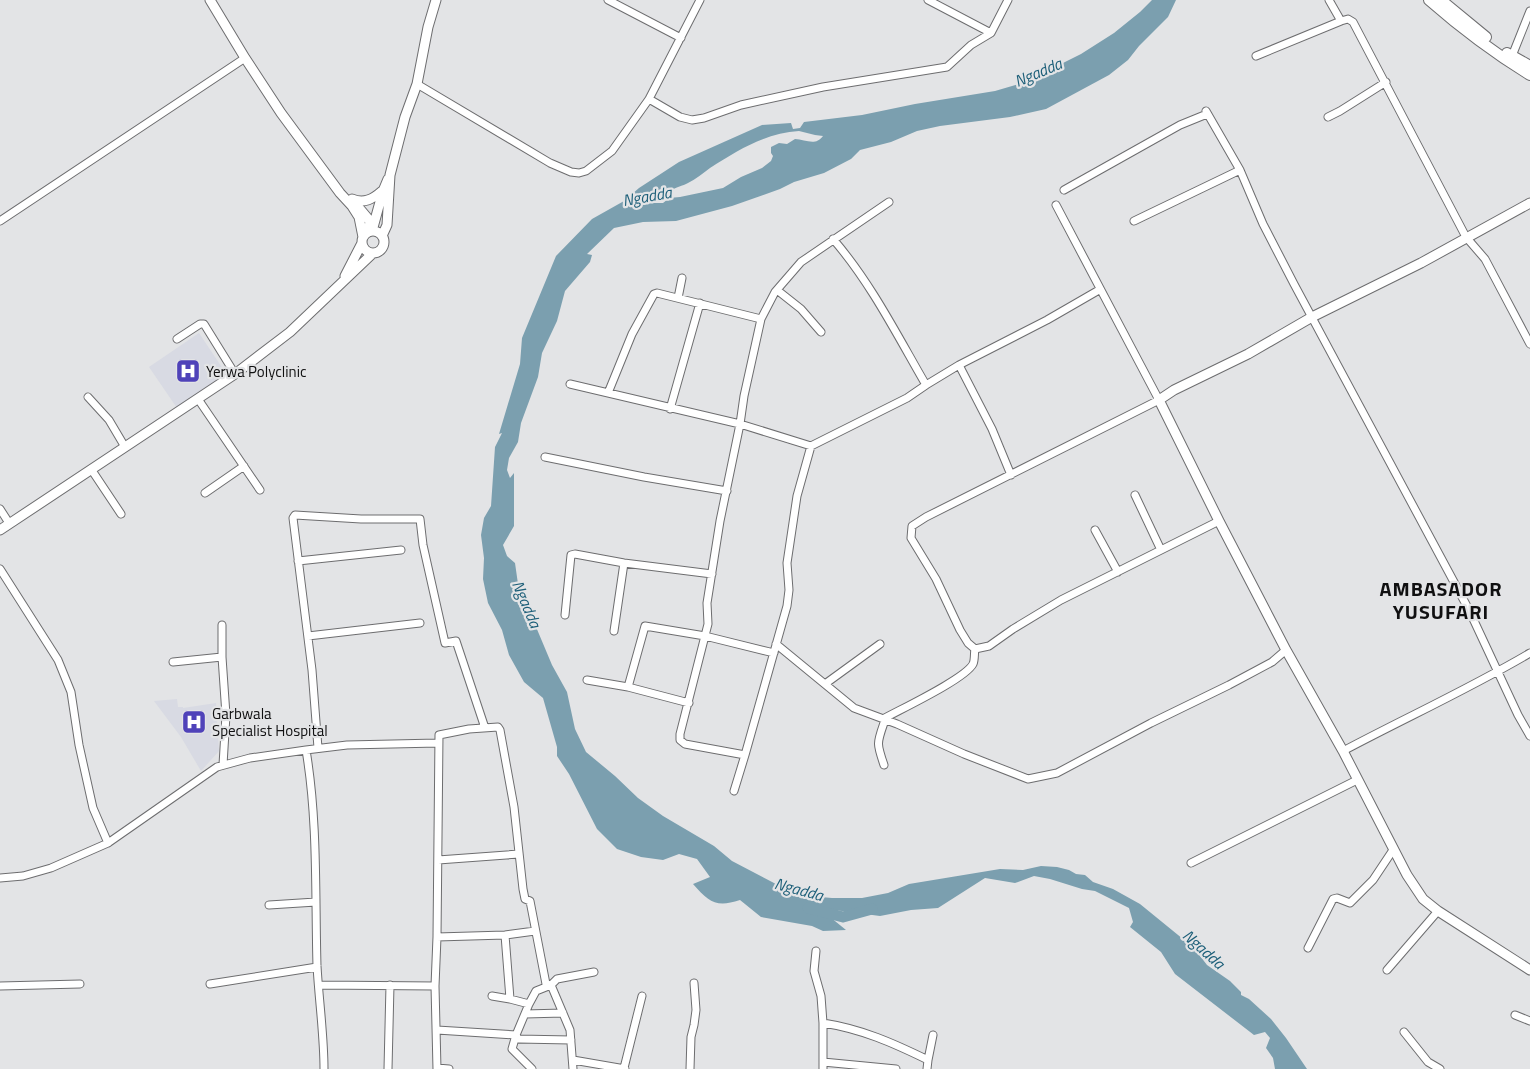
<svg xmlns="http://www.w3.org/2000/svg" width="1530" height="1069" font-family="'Titillium Web',sans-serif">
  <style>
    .built { fill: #d8dae3 }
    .water { fill: #7b9faf; fill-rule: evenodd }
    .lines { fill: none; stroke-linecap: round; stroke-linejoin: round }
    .river { stroke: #7b9faf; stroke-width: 11 }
    .minor-casing { stroke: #6d6d6f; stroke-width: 9 }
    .tertiary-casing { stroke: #6d6d6f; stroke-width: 11 }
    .secondary-casing { stroke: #6d6d6f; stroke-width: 12 }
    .minor { stroke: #fff; stroke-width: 7 }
    .tertiary { stroke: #fff; stroke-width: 9 }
    .secondary { stroke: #fff; stroke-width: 10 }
    .labels { text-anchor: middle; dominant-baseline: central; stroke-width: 4.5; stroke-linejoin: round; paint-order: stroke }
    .poi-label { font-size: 15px; fill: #101011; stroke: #e3e4e6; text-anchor: start }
    .water-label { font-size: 16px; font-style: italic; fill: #1d5f79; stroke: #e3e4e6 }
    .district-label { font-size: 20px; font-weight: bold; letter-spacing: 1px; fill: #101011; stroke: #e3e4e6 }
  </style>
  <rect width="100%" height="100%" fill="#e3e4e6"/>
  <!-- built -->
  <path class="built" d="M 199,333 L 227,375 L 177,408 L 149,367 Z
    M 177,699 L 178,707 L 183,707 L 183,708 L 216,703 L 219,751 L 201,771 L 181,737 L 154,701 Z"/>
  <!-- water -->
  <path class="water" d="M 1152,0 L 1176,0 L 1168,17 L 1139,46 L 1128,60 L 1109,75 L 1046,109 L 1010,117 L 940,126 L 917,131 L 891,142 L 860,150 L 851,159 L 824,173 L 794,182 L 780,189 L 732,206 L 676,221 L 643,222 L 614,228 L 587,254 L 592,255 L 590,262 L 565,291 L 557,321 L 542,353 L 538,377 L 521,423 L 518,442 L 509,458 L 507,470 L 510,478 L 514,473 L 514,526 L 503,545 L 507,556 L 515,563 L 518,584 L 552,665 L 567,692 L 575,729 L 586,752 L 615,776 L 638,798 L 663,816 L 714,846 L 732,861 L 797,895 L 832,898 L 862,898 L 888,893 L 909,884 L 1000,869 L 1023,870 L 1041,866 L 1057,867 L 1069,870 L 1076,874 L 1085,875 L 1093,882 L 1113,889 L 1140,904 L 1194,948 L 1207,965 L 1230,981 L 1241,992 L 1241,995 L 1249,999 L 1271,1019 L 1286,1038 L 1307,1069 L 1275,1069 L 1273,1058 L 1266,1048 L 1270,1038 L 1265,1032 L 1254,1035 L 1175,974 L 1161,952 L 1130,927 L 1133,922 L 1129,908 L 1095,891 L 1082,889 L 1050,879 L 1034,876 L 1015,883 L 985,878 L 938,908 L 911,910 L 880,916 L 819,908 L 846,930 L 823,931 L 812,926 L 761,917 L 740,900 C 716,908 709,902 693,884 L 710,877 L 697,859 L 679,854 L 663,860 L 641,857 L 617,849 L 597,829 L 569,774 L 557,756 L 557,747 L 543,698 L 524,682 L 509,655 L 502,630 L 488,603 L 483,579 L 484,558 L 481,535 L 484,518 L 491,506 L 495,447 L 502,433 L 499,434 L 520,364 L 522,338 L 556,256 L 592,219 L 624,201 L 639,188 L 679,162 L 762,125 L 791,123 L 793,129 L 800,128 L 804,122 L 862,115 L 915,104 L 995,91 L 1022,83 L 1050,66 L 1059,65 L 1081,54 L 1114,33 L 1140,12 ZM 799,131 L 815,135 L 823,136 C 815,147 805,139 795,139 L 787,144 L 779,143 L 771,147 L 771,153 L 773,156 L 771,161 L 762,168 L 741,177 L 723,188 L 680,197 L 669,198 L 663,203 L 651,203 C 657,193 678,188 688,183 C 696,179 703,173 710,168 C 738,150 766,133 799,131 Z"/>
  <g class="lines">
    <!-- river -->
    <path class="river" d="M 808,908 L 843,917 L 872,909"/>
    <defs>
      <path id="minor" d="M 608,0 L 681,38
        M 928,0 L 991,33
        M 1329,0 L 1341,21
        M 1256,56 L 1341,21 L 1348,19 L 1353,22 L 1466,237 L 1485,259 L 1530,344
        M 1512,56 L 1530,11
        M 417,84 L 550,163 L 571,172 L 579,173 L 586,171 L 612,151 L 649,99 L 700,0
        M 649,99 L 680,117 L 692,120 L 704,118 L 741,105 L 823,87 L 947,67 L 971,45 L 991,33 L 1008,0
        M 1206,111 L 1240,170 L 1263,224 L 1294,284 L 1469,610 L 1518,715 L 1530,736
        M 1328,117 L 1340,111 L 1386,82
        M 1064,190 L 1180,125 L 1207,114
        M 1056,205 L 1159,400 L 926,517 L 912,526 L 911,538 L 936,579 L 960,630 L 968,643 L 975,649 L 989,646 L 1013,629 L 1061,600 L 1219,521
        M 0,221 L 245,58
        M 1134,221 L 1240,170
        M 833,239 C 871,283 897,335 926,385
        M 777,290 L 801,309 L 821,332
        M 678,298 L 682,278
        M 177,339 L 200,324 L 204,324 L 235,374
        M 959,365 L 992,429 L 1011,475
        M 570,384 L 740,424 L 811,446 L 907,398 L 926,385 L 959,365 L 1047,320 L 1099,290
        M 608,393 L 632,334 L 654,294 L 657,293 L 761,319
        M 88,397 L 109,420 L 125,447
        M 198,399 L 260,490
        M 670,409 L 700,303
        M 811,446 L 797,496 L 787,563 L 789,590 L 787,606 L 745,755 L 685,744 L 680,740 L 680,734 L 708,624 L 707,603 L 720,521 L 740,424 L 744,396 L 761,319 L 775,292 L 801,262 L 889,202
        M 545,457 L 644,477 L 727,491
        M 91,469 L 121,514
        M 205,493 L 244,466
        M 1135,495 L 1161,550
        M 0,509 L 9,523
        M 1095,530 L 1118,572
        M 298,561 L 401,550
        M 0,569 L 58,660 L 71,692 L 79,745 L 93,808 L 108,843
        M 565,615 L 571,555 L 575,554 L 624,563 L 712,574
        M 222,625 L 222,657 L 226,715 L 223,765
        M 614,631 L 624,563
        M 308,636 L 420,623
        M 776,644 L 854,708 L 897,724 L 964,754 L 1028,779 L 1057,773 L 1151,723 L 1229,685 L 1272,662 L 1286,650
        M 173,662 L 222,657
        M 587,680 L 628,687
        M 825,684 L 880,644
        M 689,703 L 628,687 L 645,626 L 705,636 L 774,653
        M 883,719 C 901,709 965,679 973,664 C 975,660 974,653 975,649
        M 318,748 L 312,670 L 293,518 L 295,515 L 361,519 L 420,519 L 423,545 L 445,643 L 456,641 L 485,728
        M 306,750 L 347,745 L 438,743
        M 1343,751 C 1405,718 1469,689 1530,653
        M 884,765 C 876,742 877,743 885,720
        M 734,791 L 745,755
        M 438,860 L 519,854
        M 1191,863 L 1357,780
        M 0,878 L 23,876 L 51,868 L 108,843 L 217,767 L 250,758 L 306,750 C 318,821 315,895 317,966 C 319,1001 324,1035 324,1069
        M 269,905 L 316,902
        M 437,937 L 505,935 L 535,931
        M 1308,948 L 1333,899 L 1337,898 L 1350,903 L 1373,880 L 1393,850
        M 816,951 L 814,971 L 821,996 L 823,1023 L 823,1069
        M 1387,970 L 1438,911
        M 210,984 L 317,967
        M 319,985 L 435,986
        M 0,986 L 80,984
        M 492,996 L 510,999
        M 529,1004 L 536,991 L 551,985 L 557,979 L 594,972
        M 525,1014 L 563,1013
        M 1515,1015 L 1530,1021
        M 823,1023 C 862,1029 893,1043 928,1060 L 927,1069
        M 437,1030 L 516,1035 L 529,1004 L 510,999 L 505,935
        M 1404,1032 L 1428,1062 L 1440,1069
        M 573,1060 L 625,1069
        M 928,1060 L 933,1035
        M 823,1062 L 896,1069
        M 437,1068 L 449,1069
        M 624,1068 L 642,996
        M 388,1069 L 390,985
        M 437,1069 L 435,986 L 437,937 L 439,735 L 469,729 L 498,727 L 500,730 L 514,807 L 523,889 L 525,899 L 530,901 L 546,984 L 551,985 L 570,1030 L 573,1069
        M 532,1069 L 512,1049 L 516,1035 L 518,1039 L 571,1040
        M 690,1069 L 691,1037 L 694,1025 L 696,1010 L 694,983"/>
      <path id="tertiary" d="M 210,0 L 245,58 L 281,113 L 340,193 L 352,206 L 359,217 L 363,237
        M 352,199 C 364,204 373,199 382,191
        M 354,202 L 370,221 L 369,228
        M 1530,203 L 1421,263 L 1312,317 L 1248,354 L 1174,390 L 1159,400 L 1219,521 L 1286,650 L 1343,751 L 1407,875 L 1423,899 L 1438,911 L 1530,970
        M 372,231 L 383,191 L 388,179
        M362 242a11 11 0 1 1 22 0a11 11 0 1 1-22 0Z
        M 382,236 L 387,225 L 390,175 L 405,117 L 417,84 L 428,27 L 436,0
        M 345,276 L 362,243
        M 0,530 L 235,374 L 290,332 L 373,253"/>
      <path id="secondary" d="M 1429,0 C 1461,28 1494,53 1530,75
        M 1441,0 L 1486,37
        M 1507,53 L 1530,66"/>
    </defs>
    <!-- minor casing -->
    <use href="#minor" class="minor-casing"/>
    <!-- tertiary casing -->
    <use href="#tertiary" class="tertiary-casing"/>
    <!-- secondary casing -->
    <use href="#secondary" class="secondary-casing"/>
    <!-- minor -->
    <use href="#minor" class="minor"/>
    <!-- tertiary -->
    <use href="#tertiary" class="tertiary"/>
    <!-- secondary -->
    <use href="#secondary" class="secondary"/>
  </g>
  <!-- icons -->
  <defs>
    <symbol id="hospital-square" viewBox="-11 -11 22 22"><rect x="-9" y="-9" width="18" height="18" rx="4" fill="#4f42b9" stroke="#e3e4e6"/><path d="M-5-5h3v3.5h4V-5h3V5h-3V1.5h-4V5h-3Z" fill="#fff"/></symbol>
  </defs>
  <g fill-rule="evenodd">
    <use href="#hospital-square" x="174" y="357" width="28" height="28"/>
    <use href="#hospital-square" x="180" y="708" width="28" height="28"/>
  </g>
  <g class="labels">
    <!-- poi labels -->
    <g class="poi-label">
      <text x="206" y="371">Yerwa Polyclinic</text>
      <text x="212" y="713">Garbwala<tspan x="212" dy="17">Specialist Hospital</tspan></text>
    </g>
    <!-- water labels -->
    <g class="water-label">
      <text transform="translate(1038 72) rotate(-23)">Ngadda</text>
      <text transform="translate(647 196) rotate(-10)">Ngadda</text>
      <text transform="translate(527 604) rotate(67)">Ngadda</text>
      <text transform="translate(799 889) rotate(15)">Ngadda</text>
      <text transform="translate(1204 949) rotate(42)">Ngadda</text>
    </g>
    <!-- district labels -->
    <g class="district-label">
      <text x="1441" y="588">AMBASADOR<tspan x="1441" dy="23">YUSUFARI</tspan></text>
    </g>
  </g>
</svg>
